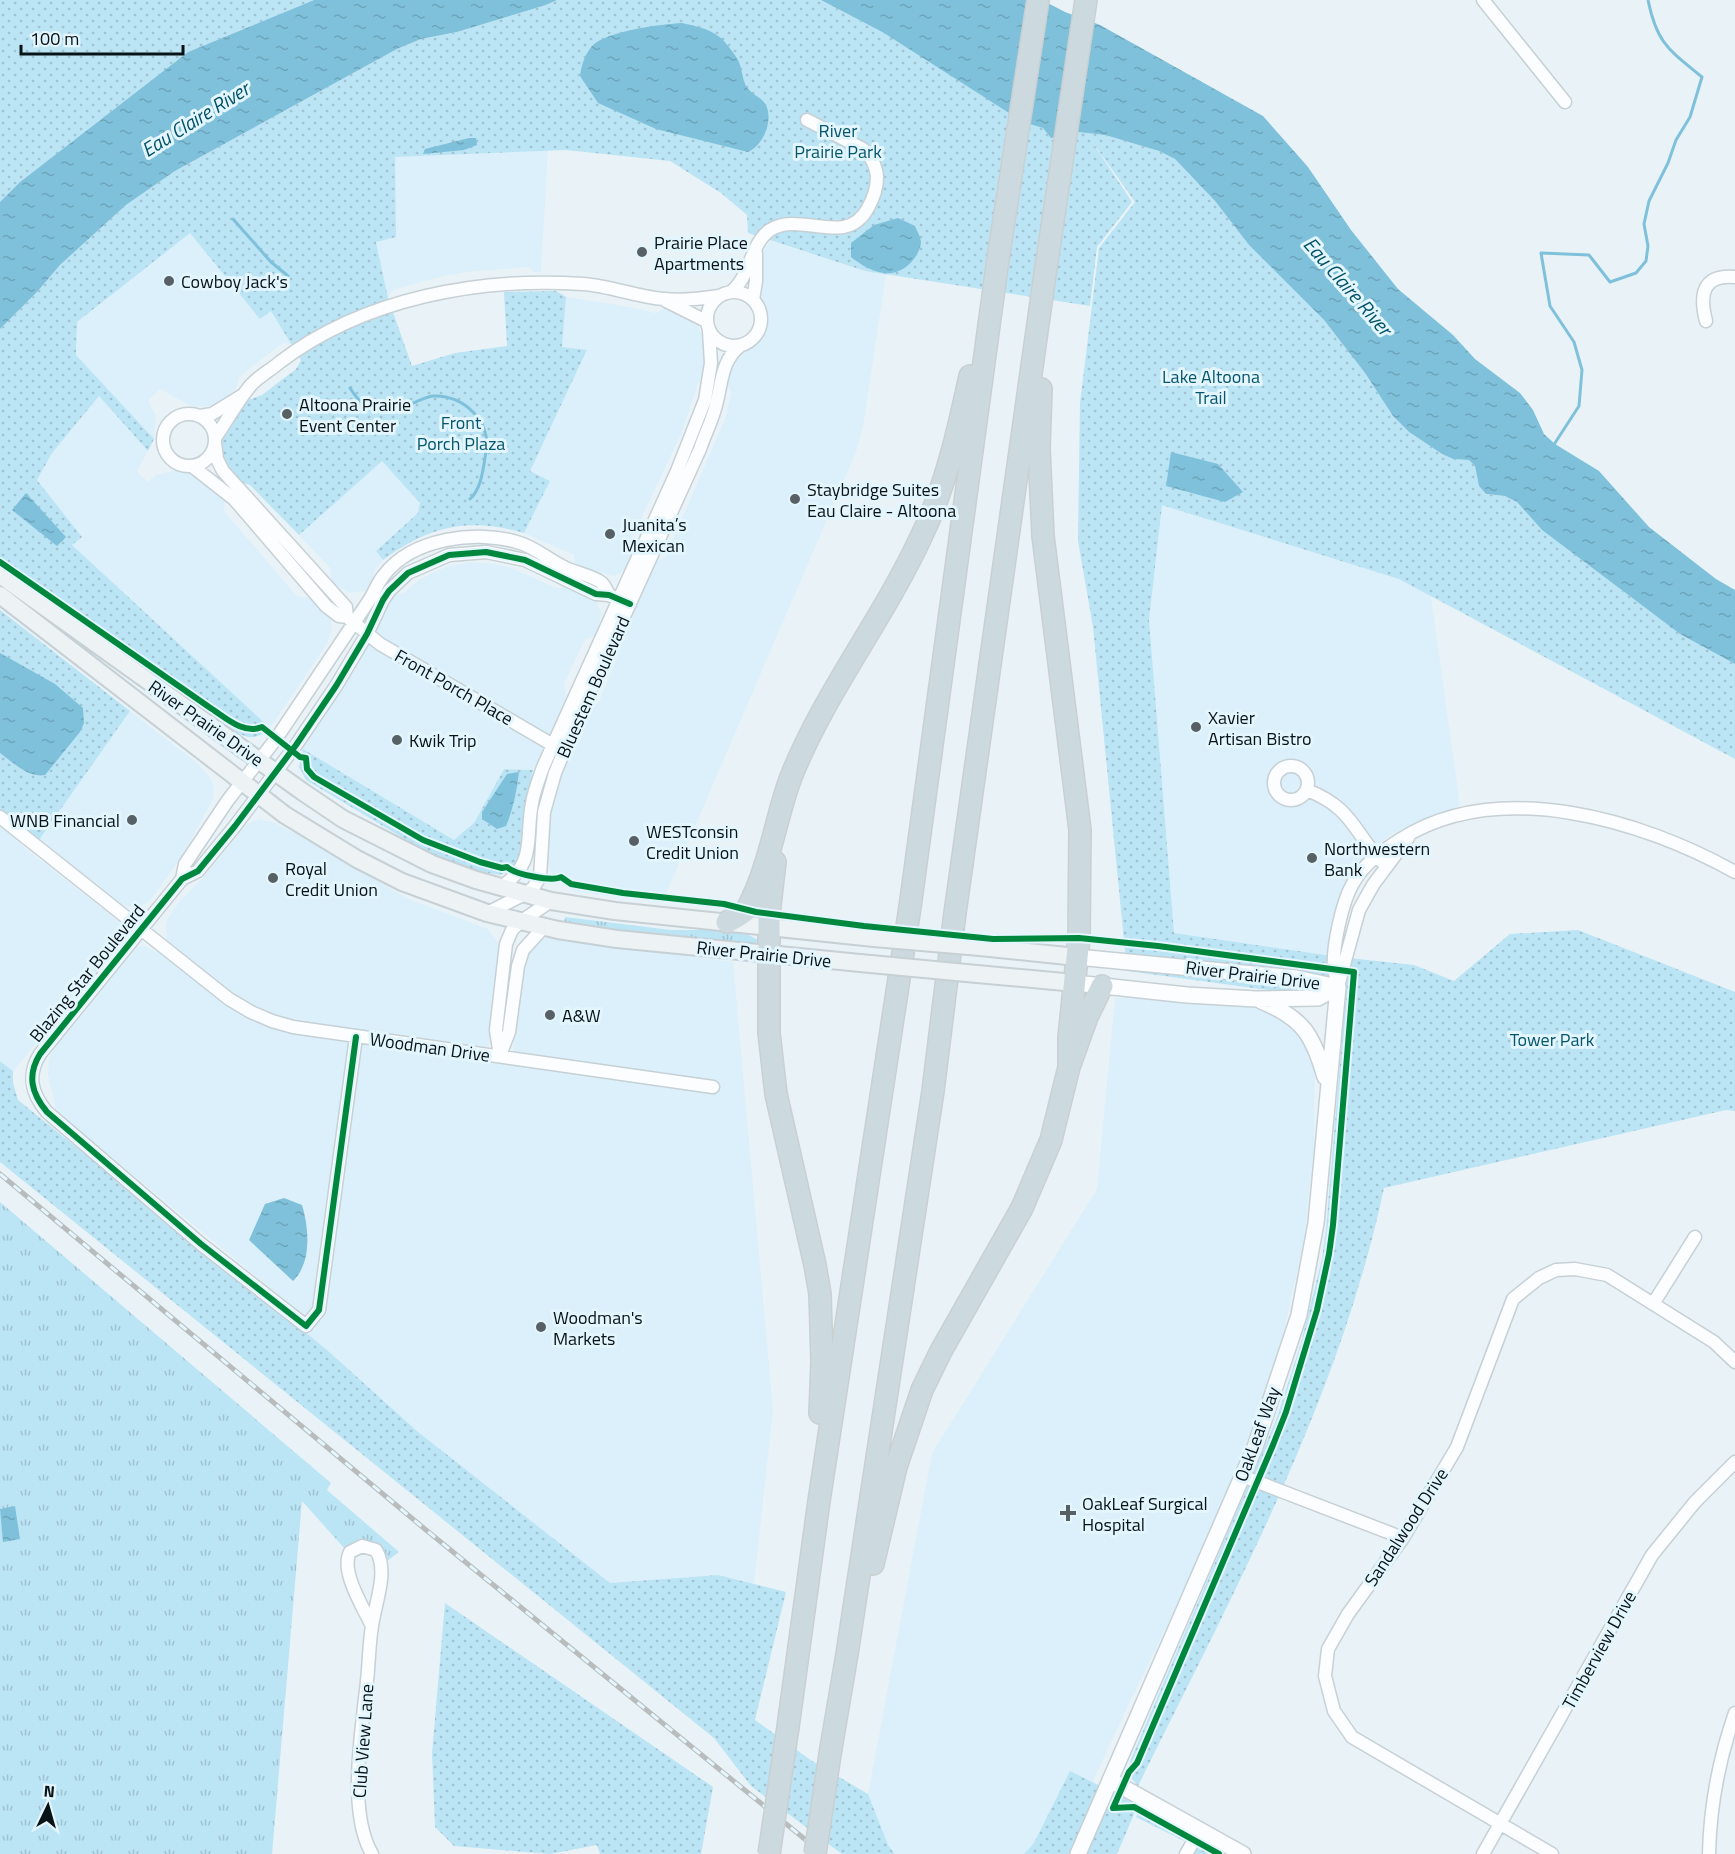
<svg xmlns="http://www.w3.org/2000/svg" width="1735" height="1854" font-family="'Titillium Web',sans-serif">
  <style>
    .built { fill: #dbf0fa }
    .grass { fill: url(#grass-tufts) }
    .park { fill: url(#park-dots) }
    .water { fill: url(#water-ripples) }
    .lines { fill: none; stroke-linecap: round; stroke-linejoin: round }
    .stream { stroke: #7fc1da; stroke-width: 3 }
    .minor-casing { stroke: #c6d0d5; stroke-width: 15 }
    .tertiary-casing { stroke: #c6d0d5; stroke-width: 18 }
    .secondary-casing { stroke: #c6d0d5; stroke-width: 20 }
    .motorway-casing { stroke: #cad0d2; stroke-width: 24 }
    .minor { stroke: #fcfdfe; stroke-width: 12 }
    .tertiary { stroke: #fcfdfe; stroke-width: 15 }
    .secondary { stroke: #edf2f4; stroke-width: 16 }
    .motorway { stroke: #ccdadf; stroke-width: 21 }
    .rail-casing { stroke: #b9bcbd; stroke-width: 5 }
    .rail { stroke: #e3f5fd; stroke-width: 3; stroke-dasharray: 9; stroke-linecap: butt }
    .secondary-bridge-casing { stroke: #c6d0d5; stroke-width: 20; stroke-linecap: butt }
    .motorway-bridge-casing { stroke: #cad0d2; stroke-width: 24; stroke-linecap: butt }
    .secondary-bridge { stroke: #edf2f4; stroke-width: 16 }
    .motorway-bridge { stroke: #ccdadf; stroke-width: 21 }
    .cycleway-casing { stroke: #e3f5fd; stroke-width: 10 }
    .cycleway { stroke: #00873e; stroke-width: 6 }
    .poi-dot { fill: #576165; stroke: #e3f5fd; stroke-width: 2 }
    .labels { text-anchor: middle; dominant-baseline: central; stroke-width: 6; stroke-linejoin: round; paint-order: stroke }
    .park-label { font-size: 18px; fill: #05556d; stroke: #e3f5fd }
    .poi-label { font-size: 18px; fill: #081317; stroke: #e3f5fd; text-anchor: start }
    .street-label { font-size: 18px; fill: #081317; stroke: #e3f5fd }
    .water-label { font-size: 20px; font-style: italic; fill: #005168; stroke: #e3f5fd }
  </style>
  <defs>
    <pattern id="grass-tufts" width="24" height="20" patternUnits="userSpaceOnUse" patternTransform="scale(1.5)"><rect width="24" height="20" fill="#bbe4f5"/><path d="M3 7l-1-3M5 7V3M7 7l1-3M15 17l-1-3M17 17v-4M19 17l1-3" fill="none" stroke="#9fc3d1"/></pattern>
    <pattern id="park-dots" width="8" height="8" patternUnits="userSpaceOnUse" patternTransform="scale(1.5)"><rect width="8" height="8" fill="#bbe4f5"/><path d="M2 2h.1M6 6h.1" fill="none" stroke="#9fc3d1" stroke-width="1.8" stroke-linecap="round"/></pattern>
    <pattern id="water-ripples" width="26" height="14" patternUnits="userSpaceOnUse" patternTransform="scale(1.5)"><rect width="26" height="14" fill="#7fc1da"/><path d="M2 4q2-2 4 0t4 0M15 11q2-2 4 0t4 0" fill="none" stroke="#6ca5ba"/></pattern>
  </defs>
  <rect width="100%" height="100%" fill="#e9f3f7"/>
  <!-- built -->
  <path class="built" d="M 548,150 L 541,272 L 534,272 L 529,267 L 474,271 L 443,276 L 396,289 L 391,292 L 388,298 L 376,241 L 396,237 L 395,157 Z
    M 190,232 L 260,319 L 271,310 L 291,344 L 283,343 L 240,376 L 235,390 L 222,401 L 211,406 L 193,407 L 160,389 L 148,401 L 156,416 L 154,439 L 76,355 L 77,322 Z
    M 770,241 L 865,271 L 886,274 L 863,427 L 856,452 L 662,903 L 577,892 L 559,883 L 552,876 L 548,863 L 549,813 L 555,786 L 587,709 L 599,702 L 619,653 L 616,644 L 652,564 L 666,556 L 715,442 L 725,419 L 730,398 L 731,392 L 726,380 L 734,362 L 736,358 L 759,343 L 764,336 L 767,321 L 760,288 L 759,272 L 762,252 Z
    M 566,297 L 624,306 L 656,313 L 666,308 L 672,309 L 696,323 L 704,338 L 706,365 L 704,379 L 698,383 L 682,432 L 631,540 L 634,555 L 626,570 L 614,576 L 582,568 L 574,562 L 574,555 L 524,533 L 550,481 L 530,471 L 587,351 L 562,347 Z
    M 99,396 L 148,451 L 137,471 L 147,482 L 156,475 L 175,470 L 190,473 L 199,478 L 225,498 L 224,511 L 297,596 L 313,598 L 331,616 L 332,629 L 327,644 L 270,728 L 72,545 L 81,537 L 37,480 L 52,453 Z
    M 382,460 L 420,503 L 418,513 L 376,551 L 383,560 L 375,569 L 371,585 L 366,591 L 350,593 L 335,585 L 331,580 L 330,568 L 299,535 Z
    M 1161,504 L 1399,579 L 1431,596 L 1460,806 L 1396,832 L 1385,839 L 1366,858 L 1329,955 L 1174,933 L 1149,620 Z
    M 471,562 L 494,564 L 509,567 L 559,589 L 566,584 L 596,598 L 601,612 L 598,633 L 591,638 L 585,639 L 564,684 L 567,699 L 536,767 L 526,802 L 532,770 L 504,769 L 474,823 L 454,840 L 303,749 L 306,740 L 359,660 L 392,596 L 404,593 L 419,580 L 430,574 L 446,567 Z
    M 130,711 L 197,763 L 208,775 L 214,786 L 213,798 L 207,810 L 181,858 L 151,899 L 145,904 L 136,907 L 123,905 L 39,840 Z
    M 259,819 L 275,823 L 317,845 L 406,898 L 488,929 L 500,946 L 487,1061 L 513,1064 L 514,1030 L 524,957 L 538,940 L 551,937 L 733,962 L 773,1410 L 754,1584 L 718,1575 L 610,1583 L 418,1432 L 327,1350 L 285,1319 L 292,1306 L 64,1118 L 56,1109 L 48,1075 L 49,1059 L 54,1047 L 136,947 L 145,946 L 156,952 L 167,938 L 166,924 L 168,918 L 179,902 L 202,879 L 246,825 Z
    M 0,826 L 31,853 L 121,923 L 124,928 L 125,935 L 123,940 L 13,1071 L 0,1061 Z
    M 1115,998 L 1164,999 L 1263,1006 L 1298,1030 L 1315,1063 L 1314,1148 L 1304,1239 L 1280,1350 L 1260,1407 L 1236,1469 L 1174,1612 L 1127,1708 L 1092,1783 L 1070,1772 L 1034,1843 L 1024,1854 L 895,1854 L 888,1845 L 868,1794 L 932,1453 L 1097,1189 Z"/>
  <!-- grass -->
  <path class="grass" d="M 565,917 L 671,930 L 729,930 L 749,935 L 758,940 L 758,946 L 563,924 Z
    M 0,1202 L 331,1483 L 327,1490 L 399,1552 L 387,1561 C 384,1541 358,1537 345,1549 L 302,1501 L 272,1854 L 0,1854 Z"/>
  <!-- park -->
  <path class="park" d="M 0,0 L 314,0 L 188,52 L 20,182 L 0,202 Z
    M 557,0 L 821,0 L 884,33 L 1043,128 L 1105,135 L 1159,151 L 1175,159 L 1215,201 L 1249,245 L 1324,320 L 1365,373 L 1393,416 L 1409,432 L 1442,454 L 1453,459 L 1469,460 L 1475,466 L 1479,486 L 1486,494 L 1505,496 L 1517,502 L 1542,530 L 1680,634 L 1735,664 L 1735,759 L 1399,579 L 1162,505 L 1149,620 L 1174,933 L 1333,956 L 1329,998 L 1127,971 L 1093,627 L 1078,541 L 1080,403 L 1099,248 L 1135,202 L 1089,137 L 1132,202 L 1097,247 L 1090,306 L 865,271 L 748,233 L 747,215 L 721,193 L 670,161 L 566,150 L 395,157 L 396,237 L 376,242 L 388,298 L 412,366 L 455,353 L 507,346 L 504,292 L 556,291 L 566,297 L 562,347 L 587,350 L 530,471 L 550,481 L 524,533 C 468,517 429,526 383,560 L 376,551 L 418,513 L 420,503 L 382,461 L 299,535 L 250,485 L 238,481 L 222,460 L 220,453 L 222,437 L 238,409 L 248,400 L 262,395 L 296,369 L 301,360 L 271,311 L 260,319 L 190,233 L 77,322 L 76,355 L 154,439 L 148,451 L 99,396 L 52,453 L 37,480 L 82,537 L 72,545 L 270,728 C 260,738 250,740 238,733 L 0,564 L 0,329 L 37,292 L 60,265 L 126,205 L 175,171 L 397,49 L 421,39 L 457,32 L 546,5 Z
    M 0,610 L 130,711 L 39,840 L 0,810 Z
    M 303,749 L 454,840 L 474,823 L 504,769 L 533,770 L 526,802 L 521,857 L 513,869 L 500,875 L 466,869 L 428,853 L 306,780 L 299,767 Z
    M 1578,930 L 1735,992 L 1735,1111 L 1726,1110 L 1384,1188 C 1339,1400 1233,1593 1138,1786 C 1130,1778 1127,1770 1131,1759 L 1276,1420 L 1301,1343 L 1322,1259 L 1326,1229 L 1349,958 L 1414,965 L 1454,981 L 1510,934 Z
    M 0,1061 L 13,1071 L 13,1083 L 18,1100 L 327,1350 L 418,1432 L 610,1583 L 718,1575 L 786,1592 L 755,1720 L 812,1761 L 868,1794 L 888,1845 L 895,1854 L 842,1854 L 751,1786 L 714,1738 L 0,1162 Z
    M 445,1603 L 713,1787 L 701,1854 L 600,1854 L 597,1845 L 550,1854 L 454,1846 L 435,1827 L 432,1753 Z
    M 1070,1771 L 1138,1805 L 1117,1854 L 1024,1854 L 1034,1843 Z
    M 1145,1799 L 1247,1854 L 1193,1854 L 1196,1847 L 1136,1817 Z"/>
  <!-- water -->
  <path class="water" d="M 314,0 L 557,0 L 546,5 L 457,32 L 421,39 L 397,49 L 175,171 L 126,205 L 60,265 L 37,292 L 0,329 L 0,202 L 20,182 L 188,52 Z
    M 821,0 L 1042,0 L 1065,12 L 1100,25 L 1263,116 L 1308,167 L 1351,230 L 1398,289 L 1453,335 L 1475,359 L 1520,393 L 1533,410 L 1544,434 L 1555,444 L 1599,471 L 1649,527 L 1716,579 L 1735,590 L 1735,664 L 1680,634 L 1542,530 L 1517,502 L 1505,496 L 1486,494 L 1479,486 L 1475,466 L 1469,460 L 1453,459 L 1442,454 L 1409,432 L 1393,416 L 1365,373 L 1324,320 L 1249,245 L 1215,201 L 1175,159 L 1159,151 L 1105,135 L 1078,132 L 1051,138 L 1043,128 L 1023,122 L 884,33 Z
    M 682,23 C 696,26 710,29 721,38 C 726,43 734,53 738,60 C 742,68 742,78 746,86 C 750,93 758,96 763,101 C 776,115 764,146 748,152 L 656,129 L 598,103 L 580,76 C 581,66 585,54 592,46 C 606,31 662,24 682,23 Z
    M 469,138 L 476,138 L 477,145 L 464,150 L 423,154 L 425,149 Z
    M 898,218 L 915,226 C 917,231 921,237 921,243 C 919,259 901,276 884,273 C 872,272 860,264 851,257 L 851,243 L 874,225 Z
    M 1171,452 L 1218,464 L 1243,492 L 1225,502 L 1166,486 Z
    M 26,493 L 66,537 L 57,546 L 12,510 Z
    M 0,653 L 55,684 L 83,708 L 84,723 L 80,732 L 45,775 C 28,778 14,763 0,753 Z
    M 519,772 C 517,791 513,809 506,826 L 497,829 L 482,819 L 482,812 L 507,774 Z
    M 284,1198 L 302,1205 C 309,1228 312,1263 293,1281 L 249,1240 L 265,1204 Z
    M 15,1506 L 20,1539 L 3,1542 L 0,1509 Z"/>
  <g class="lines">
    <!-- stream -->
    <path class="stream" d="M 233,219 L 271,262 L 288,276
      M 350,388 C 357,399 365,409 379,407 C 383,406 388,403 393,403 C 397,403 401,406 406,405 C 415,404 423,397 433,396 C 463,394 492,422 486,452 C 483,468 482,488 470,499
      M 1553,446 L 1579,406 L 1582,370 L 1574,342 L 1550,306 L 1541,253 L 1589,255 L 1610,282 L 1636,273 L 1646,261 L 1648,246 L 1644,224 L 1649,201 L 1668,163 L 1676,140 L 1690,117 L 1702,77 C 1669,50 1657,44 1648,0"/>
    <defs>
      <path id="minor" d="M 1483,0 L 1565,102
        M707 319a27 27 0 1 1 54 0a27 27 0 1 1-54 0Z
        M 731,292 C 751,276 750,244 770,230 C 800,210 846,249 868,208 C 873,199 877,188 877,177 C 876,165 872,157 863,149 L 807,120
        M 753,300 L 756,281 L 756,253
        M 666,301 L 706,321
        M 1706,321 C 1699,294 1703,274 1735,277
        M163 440a26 26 0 1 1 52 0a26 26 0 1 1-52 0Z
        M 200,416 L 212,414 L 241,396
        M 215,438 C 227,421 238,400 251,385 C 259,376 271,370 280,362 C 364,298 480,277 583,284 C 611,286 637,297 664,299 C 683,301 700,299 719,296
        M 215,443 L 217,459 L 223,471 L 346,607 L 347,617
        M 192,466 L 234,499 L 326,606 L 339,616 L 347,617 L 380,644 L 558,748
        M1274 783a17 17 0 1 1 34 0a17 17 0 1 1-34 0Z
        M 1307,790 C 1352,808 1352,829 1381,861
        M 0,817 L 229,999 L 251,1012 L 272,1021 L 293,1027 L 713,1087
        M 182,879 L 185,864 L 228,800 L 276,739 L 370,599 C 375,591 378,582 384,575 C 412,538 478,529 520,543 C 536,548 549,560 564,567 C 575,573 592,575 602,583 C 605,586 607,591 609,595
        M 501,887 C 537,862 525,840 532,803 C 534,791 539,779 543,767 L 677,471 L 705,400 L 711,363 L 709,331
        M 487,913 L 525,894 L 533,888 L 540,877 L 544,812 L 555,773 L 576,722 L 700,449 C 704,437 710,425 714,412 C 722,390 719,362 740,346
        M 1339,983 L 1359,910 L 1373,885 L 1408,838
        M 1338,987 C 1337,981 1335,975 1334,969 C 1332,948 1342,903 1352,885 C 1364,863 1381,852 1401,839 C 1499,777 1642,820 1735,872
        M 356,1037 L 319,1310 L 306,1326 L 201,1244 L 47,1112 C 31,1093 27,1075 40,1054 L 182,879 L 198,871 L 235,826 L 296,745 L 336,686 L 367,634 L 383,600 L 389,591 L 408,573 L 449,555 L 486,552 L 525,560 L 596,594 L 609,595 L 630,604
        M 500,1055 L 509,1032 L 518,966 L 523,950 L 544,927
        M 500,1056 L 496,1030 L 506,944 L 512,930 L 520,922 L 551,901
        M 1653,1304 L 1695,1237
        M 1242,1476 L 1403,1538
        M 372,1626 C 363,1607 340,1571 350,1552 L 362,1546 L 376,1550 C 389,1572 375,1603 372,1626 C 369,1644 369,1663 367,1681 C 362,1730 347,1811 372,1854
        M 1186,1854 L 1200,1830
        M 1483,1854 L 1652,1555 L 1695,1502 L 1735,1462
        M 1552,1854 L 1352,1737 L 1334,1711 L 1325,1676 L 1328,1649 L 1348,1614 L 1403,1538 L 1457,1447 L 1513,1299 L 1539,1278 L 1556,1270 L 1575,1269 L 1607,1275 L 1714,1342 L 1735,1362
        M 1709,1854 C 1710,1805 1719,1759 1735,1713"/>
      <path id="tertiary" d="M 1077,957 L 1296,978 L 1338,987
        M 1075,983 L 1187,995 L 1256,999 L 1318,998 L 1338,987
        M 1261,1001 C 1303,1018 1313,1035 1325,1077
        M 1110,1780 L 1243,1854
        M 1078,1854 L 1255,1447 L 1299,1315 L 1316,1223 L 1338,987"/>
      <path id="secondary" d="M 0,575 L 303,792 L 343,819 L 432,864 L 476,880 L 551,901 L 615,911 L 874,938
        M 0,595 L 285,815 L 357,859 L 402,882 L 487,913 L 558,930 L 617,939 L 860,963
        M 980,947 L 1077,957
        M 977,974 L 1075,983"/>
      <path id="motorway" d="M 1041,389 L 1039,448 L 1043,536 L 1080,830 L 1079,938 L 1069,1038 L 1069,1067
        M 775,862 L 769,913 L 769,1033 L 776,1094 L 815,1265 L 820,1294 L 822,1362 L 820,1413
        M 727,922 C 733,919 741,915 746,910 C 751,904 753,896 756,890 C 772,853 777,814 791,777 C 825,692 883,619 921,537 C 946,486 958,431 970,376
        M 873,1564 L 896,1467 L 922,1390 L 941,1351 L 1022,1208 L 1051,1140 L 1069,1067 L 1087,1017 L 1102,986
        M 788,1727 L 819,1501 L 910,907 L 998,259 L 1038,0
        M 831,1748 L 847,1654 L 933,1091 L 955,913 L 1045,274 L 1086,0"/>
    </defs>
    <!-- minor casing -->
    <use href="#minor" class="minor-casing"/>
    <!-- tertiary casing -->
    <use href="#tertiary" class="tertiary-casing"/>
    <!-- secondary casing -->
    <use href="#secondary" class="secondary-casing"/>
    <!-- motorway casing -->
    <use href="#motorway" class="motorway-casing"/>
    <!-- minor -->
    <use href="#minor" class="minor"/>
    <!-- tertiary -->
    <use href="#tertiary" class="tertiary"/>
    <!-- secondary -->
    <use href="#secondary" class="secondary"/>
    <!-- motorway -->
    <use href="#motorway" class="motorway"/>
    <defs>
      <path id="rail" d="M 0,1174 L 420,1525 L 823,1854"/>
    </defs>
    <!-- rail casing -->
    <use href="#rail" class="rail-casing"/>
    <!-- rail -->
    <use href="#rail" class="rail"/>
    <defs>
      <path id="secondary-bridge" d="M 874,938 L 980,947
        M 860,963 L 977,974"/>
      <path id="motorway-bridge" d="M 769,1854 L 788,1727
        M 815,1854 L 831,1748"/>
    </defs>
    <!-- secondary-bridge casing -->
    <use href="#secondary-bridge" class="secondary-bridge-casing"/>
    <!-- motorway-bridge casing -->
    <use href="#motorway-bridge" class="motorway-bridge-casing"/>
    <!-- secondary-bridge -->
    <use href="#secondary-bridge" class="secondary-bridge"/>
    <!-- motorway-bridge -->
    <use href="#motorway-bridge" class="motorway-bridge"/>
    <defs>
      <path id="cycleway" d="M 0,562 L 209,707 C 225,717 243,735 262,727 L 300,757 L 306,758 L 307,769 L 314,777 L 423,840 L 480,862 L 502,868 L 507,867 C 514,874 552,882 561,877 L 571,884 L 623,893 L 724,904 L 756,912 L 864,926 L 993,939 L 1079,938 L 1158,946 L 1354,972 L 1333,1225 L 1329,1254 L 1317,1310 L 1286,1412 L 1273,1445 L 1137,1763 L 1129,1772 L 1113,1808
        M 356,1037 L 319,1310 L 306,1326 L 201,1244 L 47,1112 C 31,1093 27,1075 40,1054 L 182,879 L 198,871 L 235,826 L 296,745 L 336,686 L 367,634 L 383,600 L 389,591 L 408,573 L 449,555 L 486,552 L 525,560 L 596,594 L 609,595 L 630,604
        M 1113,1808 L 1134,1807 L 1219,1854"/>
    </defs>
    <!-- cycleway casing -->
    <use href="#cycleway" class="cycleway-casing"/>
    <!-- cycleway -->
    <use href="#cycleway" class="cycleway"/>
  </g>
  <!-- markers -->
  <g class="poi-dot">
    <circle cx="642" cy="252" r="6"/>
    <circle cx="169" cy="281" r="6"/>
    <circle cx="287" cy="414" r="6"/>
    <circle cx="795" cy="499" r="6"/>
    <circle cx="610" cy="534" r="6"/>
    <circle cx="1196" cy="727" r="6"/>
    <circle cx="397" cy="740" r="6"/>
    <circle cx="132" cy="820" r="6"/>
    <circle cx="634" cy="841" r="6"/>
    <circle cx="1312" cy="858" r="6"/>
    <circle cx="273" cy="878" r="6"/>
    <circle cx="550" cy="1015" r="6"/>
    <circle cx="541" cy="1327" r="6"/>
    <path d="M1065 1504h6v6h6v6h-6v6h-6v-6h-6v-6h6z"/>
  </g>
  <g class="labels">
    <!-- park labels -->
    <g class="park-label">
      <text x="838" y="130">River<tspan x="838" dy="21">Prairie Park</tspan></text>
      <text x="1211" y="376">Lake Altoona<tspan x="1211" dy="21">Trail</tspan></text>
      <text x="461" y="422">Front<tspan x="461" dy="21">Porch Plaza</tspan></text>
      <text x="1552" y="1039">Tower Park</text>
    </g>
    <!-- poi labels -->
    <g class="poi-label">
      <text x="654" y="242">Prairie Place<tspan x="654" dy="21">Apartments</tspan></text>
      <text x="181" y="281">Cowboy Jack's</text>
      <text x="299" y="404">Altoona Prairie<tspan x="299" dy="21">Event Center</tspan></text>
      <text x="807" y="489">Staybridge Suites<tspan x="807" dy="21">Eau Claire - Altoona</tspan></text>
      <text x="622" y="524">Juanita’s<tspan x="622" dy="21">Mexican</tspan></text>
      <text x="1208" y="717">Xavier<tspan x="1208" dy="21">Artisan Bistro</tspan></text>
      <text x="409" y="740">Kwik Trip</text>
      <text x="120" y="820" text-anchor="end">WNB Financial</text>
      <text x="646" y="831">WESTconsin<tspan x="646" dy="21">Credit Union</tspan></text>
      <text x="1324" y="848">Northwestern<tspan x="1324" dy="21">Bank</tspan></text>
      <text x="285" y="868">Royal<tspan x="285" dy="21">Credit Union</tspan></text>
      <text x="562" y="1015">A&amp;W</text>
      <text x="553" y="1317">Woodman's<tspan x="553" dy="21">Markets</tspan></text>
      <text x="1082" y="1503">OakLeaf Surgical<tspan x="1082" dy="21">Hospital</tspan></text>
    </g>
    <!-- street labels -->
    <g class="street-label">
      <text transform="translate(454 687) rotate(30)">Front Porch Place</text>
      <text transform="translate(593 687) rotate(-66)">Bluestem Boulevard</text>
      <text transform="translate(206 723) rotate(35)">River Prairie Drive</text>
      <text transform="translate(764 954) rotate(6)">River Prairie Drive</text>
      <text transform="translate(87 973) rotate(-51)">Blazing Star Boulevard</text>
      <text transform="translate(1253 975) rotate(7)">River Prairie Drive</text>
      <text transform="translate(430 1047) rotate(8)">Woodman Drive</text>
      <text transform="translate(1257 1434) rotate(-70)">OakLeaf Way</text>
      <text transform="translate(1406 1527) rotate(-57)">Sandalwood Drive</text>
      <text transform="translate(1599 1650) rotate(-61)">Timberview Drive</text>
      <text transform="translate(363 1741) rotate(-86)">Club View Lane</text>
    </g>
    <!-- water labels -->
    <g class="water-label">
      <text transform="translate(195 119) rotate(-32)">Eau Claire River</text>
      <text transform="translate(1348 286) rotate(49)">Eau Claire River</text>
    </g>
  </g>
  <!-- north arrow -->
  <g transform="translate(48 1806) rotate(5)" stroke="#e3f5fd" stroke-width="4.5" paint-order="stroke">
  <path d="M0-4.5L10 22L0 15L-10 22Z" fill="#081317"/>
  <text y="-9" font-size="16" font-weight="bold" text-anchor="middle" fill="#081317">N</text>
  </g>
  <!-- scale -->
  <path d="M21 45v9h162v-9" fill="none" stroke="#081317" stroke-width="3"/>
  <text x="30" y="45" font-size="18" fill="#081317" stroke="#e3f5fd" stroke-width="4.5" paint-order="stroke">100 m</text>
</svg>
